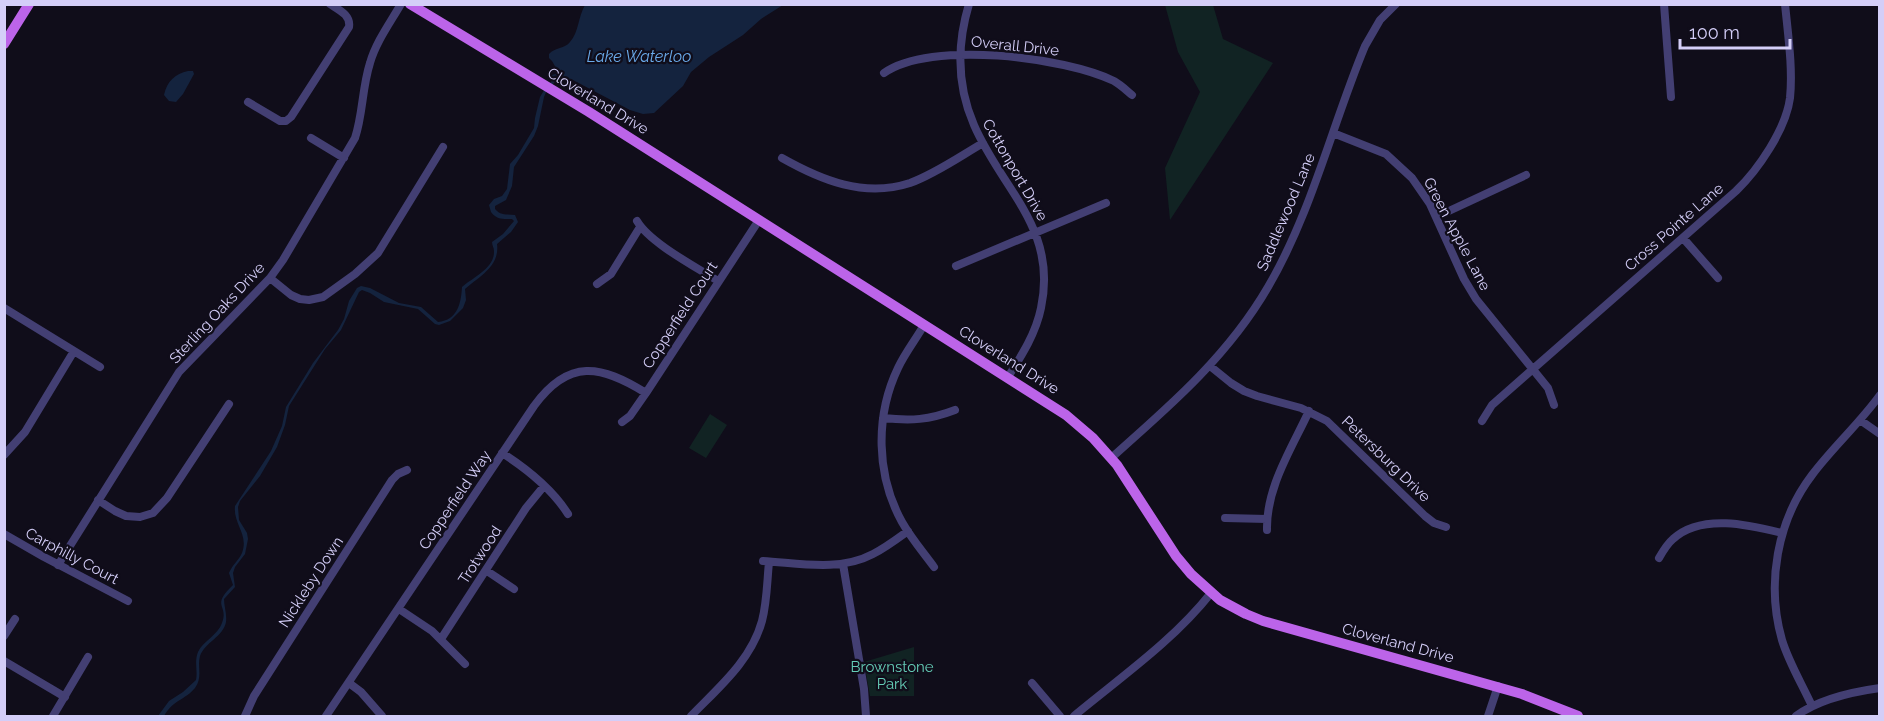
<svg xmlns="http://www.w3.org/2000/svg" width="1884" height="721" font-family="Raleway,sans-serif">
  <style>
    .green { fill: #112323 }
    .water { fill: #14233e }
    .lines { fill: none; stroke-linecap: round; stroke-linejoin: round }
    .minor { stroke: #433f73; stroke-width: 8 }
    .major { stroke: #bc64e9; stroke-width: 10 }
    .labels { text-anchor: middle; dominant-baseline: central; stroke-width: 4.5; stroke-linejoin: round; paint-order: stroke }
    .street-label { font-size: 15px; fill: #d4cef8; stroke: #100d1a }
    .park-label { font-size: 15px; fill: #65cdb7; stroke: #100d1a }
    .water-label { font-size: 16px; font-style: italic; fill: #6aaaea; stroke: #100d1a }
  </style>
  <rect width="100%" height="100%" fill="#100d1a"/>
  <!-- green -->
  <path class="green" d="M 1165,5 L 1213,5 L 1223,39 L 1273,63 L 1170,220 L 1165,168 L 1200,92 L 1178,52 Z
    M 710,414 L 727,425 L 706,458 L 689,448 Z
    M 914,647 L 914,696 L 870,696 L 864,662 Z"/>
  <!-- water -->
  <path class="water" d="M 613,4 L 783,5 L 761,19 L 743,35 L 709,57 L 691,72 L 683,86 L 654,113 L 643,114 L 630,110 L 571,79 L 556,81 L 547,90 L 544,97 L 538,126 L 534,136 L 514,167 L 512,186 L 506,200 L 495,206 L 495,209 C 501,216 507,214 515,215 L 518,222 L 511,232 L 497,244 C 500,266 480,276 465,289 L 466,300 L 463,308 L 450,321 L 439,325 L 435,324 L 418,309 L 384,302 L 370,293 L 362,290 L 359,292 L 341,330 L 325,349 L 289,406 L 285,425 L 277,447 L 260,476 L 240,501 L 238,507 L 239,520 L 247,533 L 248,539 L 245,554 L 235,567 L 233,573 L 235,587 L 224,599 C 224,606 227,614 226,622 C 223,637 205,642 200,656 C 197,667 203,677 195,688 C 185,700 173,700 164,716 L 158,716 L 169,701 L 183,692 L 196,680 C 198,671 194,662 198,652 C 203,641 218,635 222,623 C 229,604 210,607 233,585 L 229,573 C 232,565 239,560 242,553 C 249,534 233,524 235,506 L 271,451 L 282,426 L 286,407 L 313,363 L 338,330 L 344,319 L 349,301 L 357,288 L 361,286 L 370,288 L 399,303 L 421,307 L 438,322 C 458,320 461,303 462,287 C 472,278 495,268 494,251 C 494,248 492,245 492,242 L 503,234 L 514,221 L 512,219 C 503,219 497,220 491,212 L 489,205 L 494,199 L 502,196 L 507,189 L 510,164 L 518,155 L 534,128 L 535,118 L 540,97 L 543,92 L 551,82 L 552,75 L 559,73 L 552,61 L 549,58 L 549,54 C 555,47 565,49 570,42 C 579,32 578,17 585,5 Z
    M 188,71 L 193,71 L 194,74 L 183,94 L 176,102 L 169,101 L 164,95 C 167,81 175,74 188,71 Z"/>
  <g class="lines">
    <!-- minor -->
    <path class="minor" d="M 969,4 C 957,44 957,86 974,125 C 1002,190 1058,228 1041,308 C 1036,333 1022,355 1008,377
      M 1664,4 L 1671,97
      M 884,73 C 930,40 1065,57 1114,81 C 1121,85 1126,90 1132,95
      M 248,102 L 280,121 L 286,121 L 291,117 L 349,27 C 351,15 339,10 330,4
      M 1333,133 L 1386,154 L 1412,178 L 1430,204 L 1464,279 L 1476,299 L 1548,388 L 1554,405
      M 311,138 L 344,158
      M 782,158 C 821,180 864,198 910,183 C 935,174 959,157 983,143
      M 1436,217 L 1526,175
      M 637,221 C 650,243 696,267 718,281
      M 1683,238 L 1718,278
      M 956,266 L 1106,203
      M 270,278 L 291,295 L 300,299 L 309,300 L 323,297 L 355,274 L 378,253 L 443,147
      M 597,284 L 611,274 L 640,227
      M 4,308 L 100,367
      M 924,325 C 916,339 905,353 898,368 C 875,416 876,475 902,522 C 911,538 923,552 934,567
      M 1210,366 L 1231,383 L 1244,391 L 1257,396 L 1301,408 L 1327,421 L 1425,516 L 1434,523 L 1446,527
      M 883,418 C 911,421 929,420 955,410
      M 1860,420 L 1880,434
      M 1482,421 L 1492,405 L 1736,191 C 1758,170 1786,129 1790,98 C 1793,68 1788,35 1785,4
      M 622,422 L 630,416 L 646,393 L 759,220
      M 502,453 C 527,469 552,489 568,514
      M 4,455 L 25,432 L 74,351
      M 1111,458 C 1170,406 1228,356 1268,287 C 1312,212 1332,125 1365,46 L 1380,20 L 1396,4
      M 98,500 L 115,511 L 126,516 L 140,517 L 153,513 L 167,498 L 229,404
      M 1225,518 L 1267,519
      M 1267,530 C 1266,487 1292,448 1309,411
      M 4,534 L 44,557 L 128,601
      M 1659,558 C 1663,551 1667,544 1673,539 C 1701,513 1750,525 1782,533
      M 763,561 C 799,563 839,572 873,554 C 885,548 897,539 908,531
      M 843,564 L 864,689 L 866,716
      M 58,565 L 179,372 L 270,278 L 283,260 L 355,138 C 363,114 362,88 370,63 C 376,42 390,23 401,4
      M 487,571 L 514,589
      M 399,609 L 432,631 L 465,664
      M 4,636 L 15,619
      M 441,639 L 526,508 L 544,486
      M 4,661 L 65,697
      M 349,683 L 361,692 L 382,716
      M 1032,683 L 1060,716
      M 1812,706 C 1802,684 1789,663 1782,640 C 1766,584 1777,521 1812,475 C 1833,447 1859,424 1880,395
      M 53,716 L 88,657
      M 245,716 L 254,696 L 392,480 L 398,474 L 407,470
      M 326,716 L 534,406 C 569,358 601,365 646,393
      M 691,716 C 718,688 751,661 762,621 C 767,602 767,582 769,562
      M 1074,716 C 1121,677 1173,641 1211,593
      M 1488,716 L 1498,686
      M 1796,716 C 1819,699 1851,692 1880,688"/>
    <!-- major -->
    <path class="major" d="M 410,4 L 589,112 L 1066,415 L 1093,438 L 1117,465 L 1176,556 L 1191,574 L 1220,600 L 1246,614 L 1263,621 L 1522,694 L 1578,716
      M 4,44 L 29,4"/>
  </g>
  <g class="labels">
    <!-- street labels -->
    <g class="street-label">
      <text transform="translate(1015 46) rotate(6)">Overall Drive</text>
      <text transform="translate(598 101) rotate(31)">Cloverland Drive</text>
      <text transform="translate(1015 170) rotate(60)">Cottonport Drive</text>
      <text transform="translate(1286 212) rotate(-67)">Saddlewood Lane</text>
      <text transform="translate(1674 227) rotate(-41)">Cross Pointe Lane</text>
      <text transform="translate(1457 234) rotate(62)">Green Apple Lane</text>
      <text transform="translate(217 313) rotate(-47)">Sterling Oaks Drive</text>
      <text transform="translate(680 315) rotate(-57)">Copperfield Court</text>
      <text transform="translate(1009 360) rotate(32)">Cloverland Drive</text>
      <text transform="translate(1386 459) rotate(44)">Petersburg Drive</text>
      <text transform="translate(455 500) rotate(-56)">Copperfield Way</text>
      <text transform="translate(480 555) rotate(-57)">Trotwood</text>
      <text transform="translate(72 556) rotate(28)">Carphilly Court</text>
      <text transform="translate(311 582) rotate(-57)">Nickleby Down</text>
      <text transform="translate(1398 643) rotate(15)">Cloverland Drive</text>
    </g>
    <!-- park labels -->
    <g class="park-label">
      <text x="892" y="667">Brownstone<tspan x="892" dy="17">Park</tspan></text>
    </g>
    <!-- water labels -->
    <g class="water-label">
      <text x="639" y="56">Lake Waterloo</text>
    </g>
  </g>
  <!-- border -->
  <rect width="1884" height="721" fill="none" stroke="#d4cef8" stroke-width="12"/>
  <!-- scale -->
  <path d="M1680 39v9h110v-9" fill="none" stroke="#d4cef8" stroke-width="3"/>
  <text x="1689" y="39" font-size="18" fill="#d4cef8" stroke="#100d1a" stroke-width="4.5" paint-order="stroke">100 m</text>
</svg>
